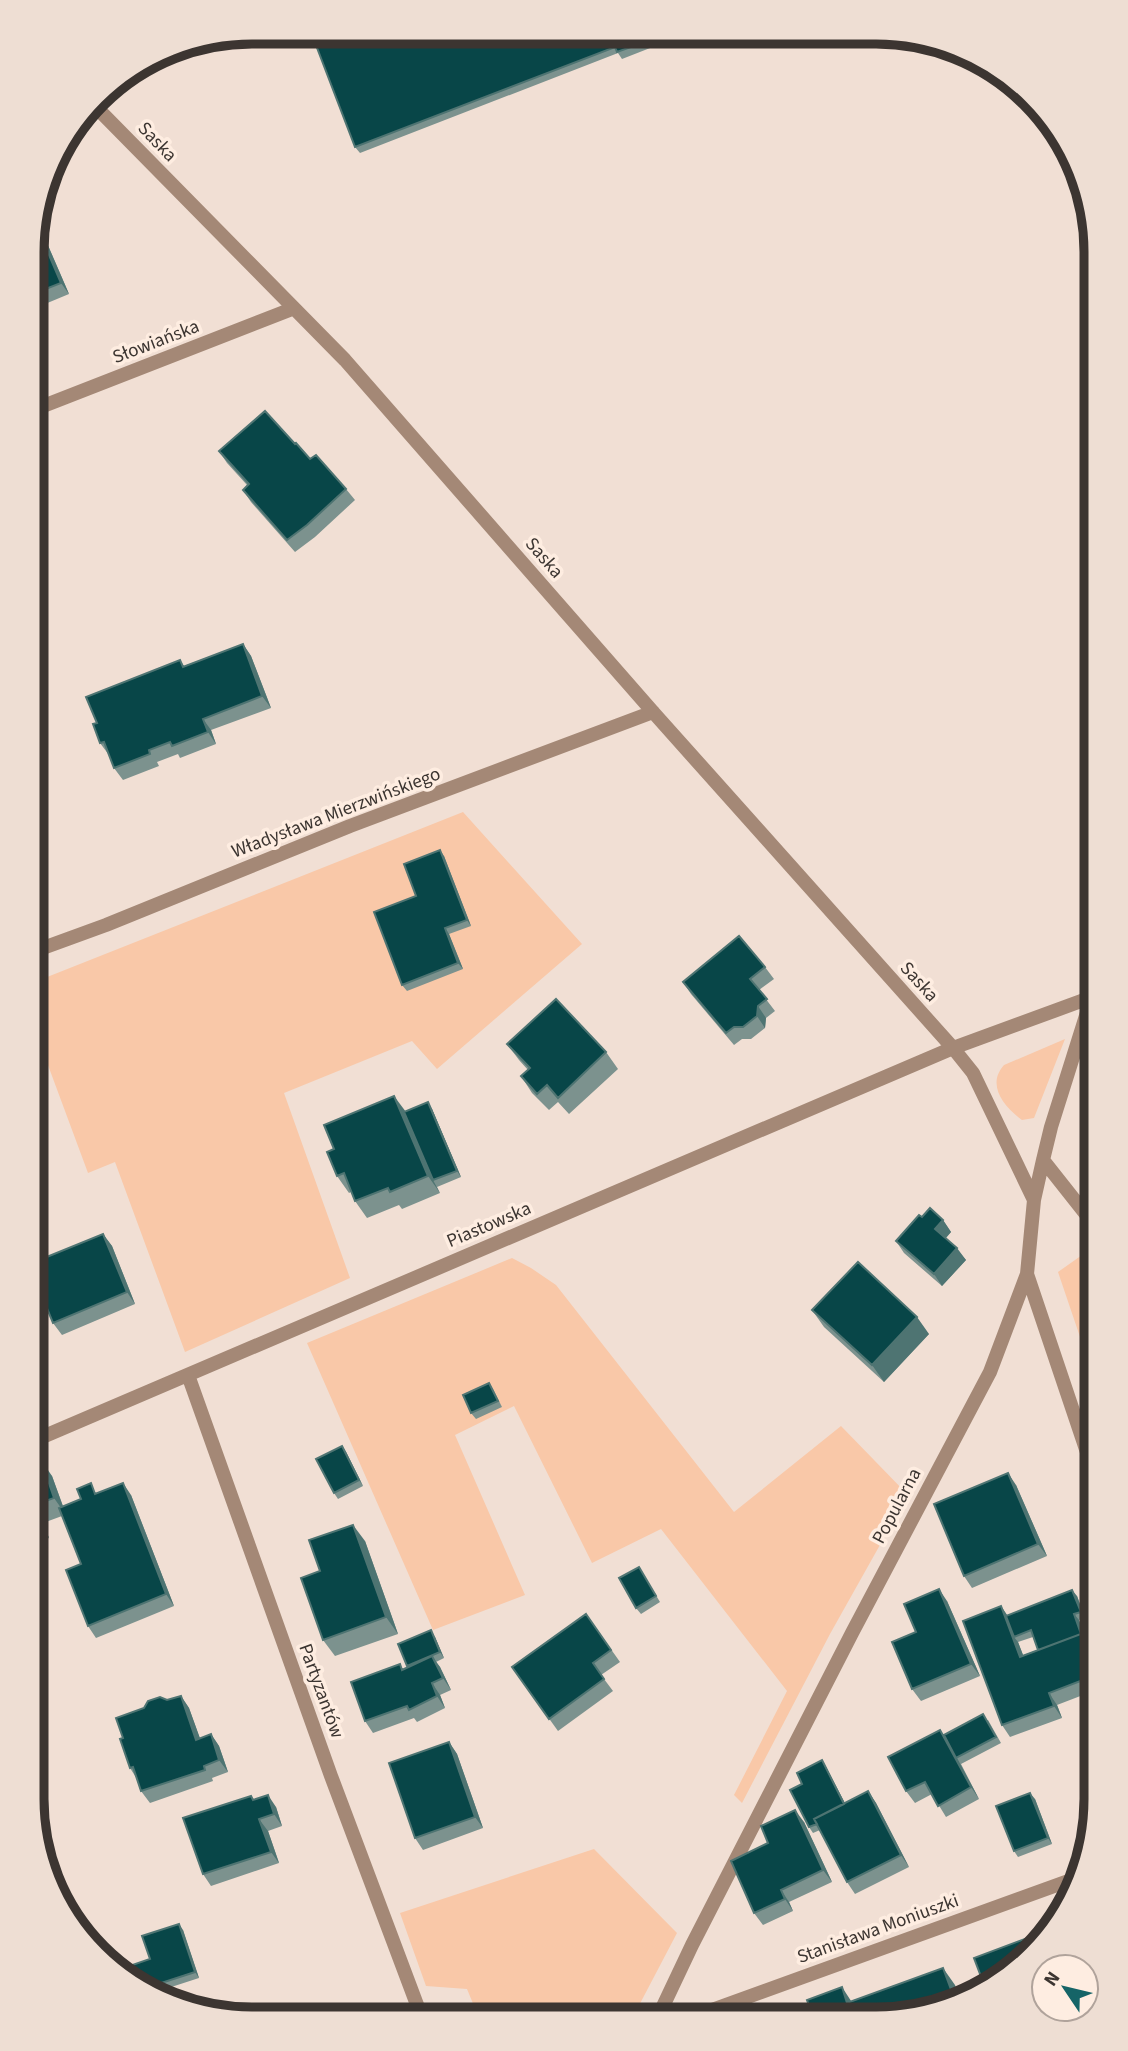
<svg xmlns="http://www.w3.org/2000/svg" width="1128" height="2051" font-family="'Source Sans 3',sans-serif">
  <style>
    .green { fill: #f9c8a8 }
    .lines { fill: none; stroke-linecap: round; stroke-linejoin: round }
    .minor { stroke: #a48876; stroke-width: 14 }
    .wall { fill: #7c928e; fill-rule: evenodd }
    .shaded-wall { fill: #4e7472 }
    .building { fill: #084648; stroke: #4e7472; stroke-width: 2 }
    .labels { text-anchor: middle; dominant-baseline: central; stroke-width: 7; stroke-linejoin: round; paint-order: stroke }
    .street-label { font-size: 19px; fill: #3c3531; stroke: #feede1 }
    .rim { fill: none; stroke: #3c3531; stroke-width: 9 }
  </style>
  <rect width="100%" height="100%" fill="#f1dfd4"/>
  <!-- green -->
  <path class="green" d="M 463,812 L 582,944 L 437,1069 L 412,1041 L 284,1093 L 350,1278 L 185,1352 L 115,1162 L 88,1173 L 32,1022 L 32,983 Z
    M 1065,1039 L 1034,1118 L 1022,1120 C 1004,1107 986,1085 1004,1065 Z
    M 1092,1248 L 1096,1254 L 1096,1384 L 1058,1272 Z
    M 512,1258 L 531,1268 L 556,1285 L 734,1512 L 841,1426 L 908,1495 L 830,1634 L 742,1803 L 734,1795 L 787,1691 L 661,1529 L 592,1563 L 514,1406 L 455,1435 L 525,1595 L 433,1630 L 307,1343 Z
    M 594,1849 L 677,1933 L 634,2015 L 623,2019 L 479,2018 L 467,1989 L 426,1986 L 400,1913 Z"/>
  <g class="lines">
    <!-- minor -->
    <path class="minor" d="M 93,104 L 345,360 L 653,712 L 953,1048 L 973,1073 L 1034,1200
      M 33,410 L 292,309
      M 32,952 L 106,925 L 350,826 L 653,712
      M 1043,1160 L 1096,1227
      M 1027,1274 L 1096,1479
      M 188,1375 L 331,1776 L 422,2018
      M 40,1438 L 953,1048 L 1092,997
      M 657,2019 L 692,1945 L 852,1633 L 990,1372 L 1027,1274 L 1034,1200 L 1043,1160 L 1051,1127 L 1096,984
      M 687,2019 L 1082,1876"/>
  </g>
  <!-- wall -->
  <path class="wall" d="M 311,32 L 403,32 L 405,37 L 418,33 L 666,34 L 668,41 L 622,59 L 618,53 L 360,153 L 355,147 Z
    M 37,220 L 69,294 L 33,309 L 33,223 Z
    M 295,444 L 310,459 L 346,489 L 355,500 L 315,537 L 295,552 L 251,502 L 243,490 L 247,485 L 227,463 L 219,451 Z
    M 243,644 L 251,656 L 271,708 L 211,730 L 216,744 L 180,758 L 178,754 L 157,762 L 159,766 L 123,780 L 114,768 L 109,755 L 100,743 L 97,723 L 180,660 L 184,666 Z
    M 444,856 L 471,926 L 449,934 L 463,969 L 407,991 L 402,985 L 416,896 Z
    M 765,967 L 774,979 L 759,990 L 775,1011 L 766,1018 L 765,1028 L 751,1039 L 742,1039 L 734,1045 L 691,994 L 683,982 Z
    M 507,1044 L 606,1052 L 618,1069 L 569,1114 L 558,1102 L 549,1110 L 532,1093 L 521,1076 L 528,1070 L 519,1060 Z
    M 432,1109 L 461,1177 L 437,1187 L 440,1193 L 402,1209 L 399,1205 L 367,1218 L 355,1201 L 351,1192 L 349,1193 L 337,1176 L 406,1112 Z
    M 922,1217 L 943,1220 L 951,1232 L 946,1238 L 966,1260 L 942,1286 L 904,1253 L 896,1241 Z
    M 103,1234 L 112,1246 L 135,1304 L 62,1335 L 53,1323 Z
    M 812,1310 L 929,1334 L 884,1382 L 824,1327 Z
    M 489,1383 L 493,1389 L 502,1407 L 476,1419 L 471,1413 Z
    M 342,1446 L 346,1452 L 363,1486 L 338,1499 L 334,1493 Z
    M 32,1463 L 52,1476 L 63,1506 L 98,1493 L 131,1495 L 174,1606 L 96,1638 L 88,1626 L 81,1564 L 62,1516 L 43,1523 L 49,1538 L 32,1545 Z
    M 1016,1485 L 1047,1556 L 972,1588 L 964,1576 Z
    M 365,1541 L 398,1634 L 335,1656 L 323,1640 L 320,1571 Z
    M 639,1567 L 660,1602 L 641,1614 L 636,1608 Z
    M 1077,1596 L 1085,1618 L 1079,1620 L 1083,1633 L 1095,1644 L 1096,1647 L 1096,1690 L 1057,1705 L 1062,1718 L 1010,1737 L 1002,1725 L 1001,1606 L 1007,1615 ZM 1033,1637 L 1038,1650 L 1023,1655 L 1018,1642 Z
    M 947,1601 L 980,1676 L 921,1701 L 912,1689 L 916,1632 Z
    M 586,1614 L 620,1662 L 601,1675 L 613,1691 L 558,1731 L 512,1667 Z
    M 435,1637 L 444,1658 L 436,1662 L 440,1667 L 451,1690 L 440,1695 L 445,1708 L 417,1722 L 414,1718 L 373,1733 L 365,1721 L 404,1669 L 408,1667 L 398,1644 Z
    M 181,1696 L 189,1708 L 200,1739 L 211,1734 L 219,1746 L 228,1772 L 212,1778 L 213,1781 L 150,1803 L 141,1791 L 137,1779 L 130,1768 L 123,1738 L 167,1700 Z
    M 988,1720 L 1001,1743 L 961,1764 L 979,1799 L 946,1817 L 932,1794 L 915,1803 L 906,1791 L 944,1735 Z
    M 449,1742 L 457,1754 L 483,1828 L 423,1850 L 415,1838 Z
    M 826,1767 L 845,1803 L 868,1791 L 876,1803 L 909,1867 L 855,1894 L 847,1882 L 820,1830 L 813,1833 L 809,1827 L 802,1784 Z
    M 251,1796 L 254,1800 L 276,1807 L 282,1826 L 268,1831 L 279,1863 L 211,1886 L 203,1874 Z
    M 1035,1799 L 1052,1844 L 1018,1857 L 1014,1851 Z
    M 804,1822 L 832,1882 L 789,1902 L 793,1911 L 763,1925 L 754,1913 L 768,1843 Z
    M 183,1930 L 199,1978 L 159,1991 L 117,1974 L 150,1959 Z"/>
  <!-- shaded-wall -->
  <path class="shaded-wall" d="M 35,217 L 37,220 L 69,294 L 61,283 L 34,220 Z
    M 243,644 L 251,656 L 271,708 L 262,696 Z
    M 203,719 L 211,730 L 216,744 L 208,732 Z
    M 440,850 L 444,856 L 471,926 L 467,920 Z
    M 445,928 L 449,934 L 463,969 L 458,963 Z
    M 758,1006 L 766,1018 L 765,1028 L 757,1016 Z
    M 394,1096 L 406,1112 L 433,1180 L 440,1193 L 428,1176 Z
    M 428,1102 L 432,1109 L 461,1177 L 457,1171 Z
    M 943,1220 L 951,1232 L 943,1241 L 935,1229 Z
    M 103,1234 L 112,1246 L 135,1304 L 127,1292 Z
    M 957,1248 L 966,1260 L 942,1286 L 934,1274 Z
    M 917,1317 L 929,1334 L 884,1382 L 872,1365 Z
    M 342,1446 L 346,1452 L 363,1486 L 359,1480 Z
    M 41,1460 L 52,1476 L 66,1515 L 54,1498 Z
    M 1008,1473 L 1016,1485 L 1047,1556 L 1038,1544 Z
    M 123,1483 L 131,1495 L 174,1606 L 166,1594 Z
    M 32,1506 L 43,1523 L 49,1538 L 37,1521 Z
    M 353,1525 L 365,1541 L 398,1634 L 386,1617 Z
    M 939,1589 L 947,1601 L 980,1676 L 971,1664 Z
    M 1072,1590 L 1077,1596 L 1085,1618 L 1081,1612 Z
    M 1001,1606 L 1009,1618 L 1014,1637 L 1018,1642 L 1028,1668 L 1020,1657 Z
    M 1074,1614 L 1079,1620 L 1088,1647 L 1084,1641 Z
    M 431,1630 L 435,1637 L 444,1658 L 440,1652 Z
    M 1086,1632 L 1095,1644 L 1096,1647 L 1096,1658 Z
    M 432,1656 L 440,1667 L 451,1690 L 443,1678 Z
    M 432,1683 L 440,1695 L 445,1708 L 437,1696 Z
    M 1049,1693 L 1057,1705 L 1062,1718 L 1054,1706 Z
    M 181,1696 L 189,1708 L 205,1752 L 196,1740 Z
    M 940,1730 L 948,1741 L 979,1799 L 971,1787 Z
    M 211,1734 L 219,1746 L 228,1772 L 219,1760 Z
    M 449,1742 L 457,1754 L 483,1828 L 475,1817 Z
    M 822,1760 L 826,1767 L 851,1815 L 847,1809 Z
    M 868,1791 L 876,1803 L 909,1867 L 901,1855 Z
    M 1030,1793 L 1035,1799 L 1052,1844 L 1048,1838 Z
    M 268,1795 L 276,1807 L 282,1826 L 274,1814 Z
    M 795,1810 L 804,1822 L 832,1882 L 823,1870 Z
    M 259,1819 L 268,1831 L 279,1863 L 271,1852 Z
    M 781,1890 L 789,1902 L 793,1911 L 785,1899 Z
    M 179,1924 L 183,1930 L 199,1978 L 195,1972 Z
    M 943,1968 L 955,1985 L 961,2001 L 956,2003 Z
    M 842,1987 L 853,2004 L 847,2003 Z"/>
  <!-- building -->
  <path class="building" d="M 311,32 L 401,32 L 403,38 L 418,33 L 664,35 L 617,52 L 615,47 L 355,147 Z
    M 34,220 L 61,283 L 33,294 L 33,223 Z
    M 265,411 L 295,444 L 296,443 L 310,459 L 316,455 L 346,489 L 307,525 L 287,540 L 243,490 L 249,484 L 219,451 Z
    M 243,644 L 262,696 L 203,719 L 208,732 L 172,746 L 170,742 L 149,750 L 150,754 L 114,768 L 104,742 L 100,743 L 93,724 L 97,723 L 86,697 L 180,660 L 183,667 Z
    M 440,850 L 467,920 L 445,928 L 458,963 L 402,985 L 374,912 L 416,896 L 404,864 Z
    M 739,936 L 765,967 L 750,979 L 767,999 L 758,1006 L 757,1016 L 743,1027 L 734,1027 L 726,1033 L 683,982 Z
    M 556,999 L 606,1052 L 558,1098 L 547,1085 L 537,1094 L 521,1076 L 530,1068 L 507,1044 Z
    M 394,1096 L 428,1176 L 390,1192 L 388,1188 L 355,1201 L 344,1173 L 337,1176 L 327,1152 L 334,1149 L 324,1125 Z
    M 428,1102 L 457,1171 L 433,1180 L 404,1112 Z
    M 930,1208 L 943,1220 L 935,1229 L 957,1248 L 934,1274 L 896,1241 L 919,1215 L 922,1217 Z
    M 103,1234 L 127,1292 L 53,1323 L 32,1272 L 32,1263 Z
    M 858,1262 L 917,1317 L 872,1365 L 812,1310 Z
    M 489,1383 L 498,1401 L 471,1413 L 463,1395 Z
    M 342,1446 L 359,1480 L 334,1493 L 316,1459 Z
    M 41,1460 L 54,1498 L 32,1506 L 32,1463 Z
    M 1008,1473 L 1038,1544 L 964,1576 L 934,1504 Z
    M 91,1483 L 95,1494 L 123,1483 L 166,1594 L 88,1626 L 66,1570 L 81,1564 L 59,1508 L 81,1499 L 77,1489 Z
    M 32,1506 L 37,1521 L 32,1523 Z
    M 353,1525 L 386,1617 L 323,1640 L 301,1578 L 320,1571 L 309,1540 Z
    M 639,1567 L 656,1596 L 636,1608 L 619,1578 Z
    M 939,1589 L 971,1664 L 912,1689 L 892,1642 L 916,1632 L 904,1604 Z
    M 1072,1590 L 1081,1612 L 1074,1614 L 1081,1634 L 1038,1650 L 1031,1630 L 1014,1637 L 1006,1616 Z
    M 1001,1606 L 1020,1657 L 1086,1632 L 1096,1658 L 1096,1675 L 1049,1693 L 1054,1706 L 1002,1725 L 963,1621 Z
    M 586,1614 L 611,1650 L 593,1663 L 604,1679 L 549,1719 L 512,1667 Z
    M 431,1630 L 440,1652 L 407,1666 L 398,1644 Z
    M 432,1656 L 443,1678 L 432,1683 L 437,1696 L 409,1710 L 407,1706 L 365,1721 L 351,1682 L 400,1664 L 402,1670 Z
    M 181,1696 L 196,1740 L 211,1734 L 219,1760 L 204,1766 L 205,1770 L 141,1791 L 133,1767 L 130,1768 L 120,1739 L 123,1738 L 116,1718 L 144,1708 L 148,1701 L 160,1697 L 167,1700 Z
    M 983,1714 L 996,1737 L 956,1758 L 944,1735 Z
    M 940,1730 L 971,1787 L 938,1806 L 925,1782 L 906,1791 L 888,1757 Z
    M 449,1742 L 475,1817 L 415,1838 L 389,1763 Z
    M 822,1760 L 844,1804 L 814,1819 L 817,1824 L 809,1827 L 790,1790 L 802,1784 L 797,1773 Z
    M 868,1791 L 901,1855 L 847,1882 L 814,1819 Z
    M 1030,1793 L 1048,1838 L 1014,1851 L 996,1806 Z
    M 268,1795 L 274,1814 L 259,1819 L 271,1852 L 203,1874 L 183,1818 L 251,1796 L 253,1800 Z
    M 795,1810 L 823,1870 L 781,1890 L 785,1899 L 754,1913 L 731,1861 L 768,1843 L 761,1826 Z
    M 179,1924 L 195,1972 L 149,1987 L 117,1974 L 115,1971 L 150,1959 L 142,1936 Z
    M 1054,1928 L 1051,1934 L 1010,1974 L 985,1987 L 974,1958 Z
    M 943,1968 L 956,2003 L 947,2008 L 876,2020 L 814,2019 L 807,2000 L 842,1987 L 847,2003 Z"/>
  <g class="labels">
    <!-- street labels -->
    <g class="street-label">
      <text transform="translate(157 142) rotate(46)">Saska</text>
      <text transform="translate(156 342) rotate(-21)">Słowiańska</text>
      <text transform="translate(544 558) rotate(49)">Saska</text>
      <text transform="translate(336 813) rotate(-21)">Władysława Mierzwińskiego</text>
      <text transform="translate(919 982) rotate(48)">Saska</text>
      <text transform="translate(489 1225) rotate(-23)">Piastowska</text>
      <text transform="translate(897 1506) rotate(-62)">Popularna</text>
      <text transform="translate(321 1691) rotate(70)">Partyzantów</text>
      <text transform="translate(878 1929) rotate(-20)">Stanisława Moniuszki</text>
    </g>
  </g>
  <!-- crop -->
  <path d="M0 0H1128V2051H0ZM252 44H876A208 208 0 0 1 1084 252V1799A208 208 0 0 1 876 2007H252A208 208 0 0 1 44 1799V252A208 208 0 0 1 252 44Z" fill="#eeded3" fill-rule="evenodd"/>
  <path class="rim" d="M252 44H876A208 208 0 0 1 1084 252V1799A208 208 0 0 1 876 2007H252A208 208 0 0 1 44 1799V252A208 208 0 0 1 252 44Z"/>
  <!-- north arrow -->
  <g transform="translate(1065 1988) rotate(305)"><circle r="33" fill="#feede1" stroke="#b0a39b" stroke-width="2"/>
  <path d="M0-5L12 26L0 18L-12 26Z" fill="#156467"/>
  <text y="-10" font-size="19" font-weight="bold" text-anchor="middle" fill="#3c3531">N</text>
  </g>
</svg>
